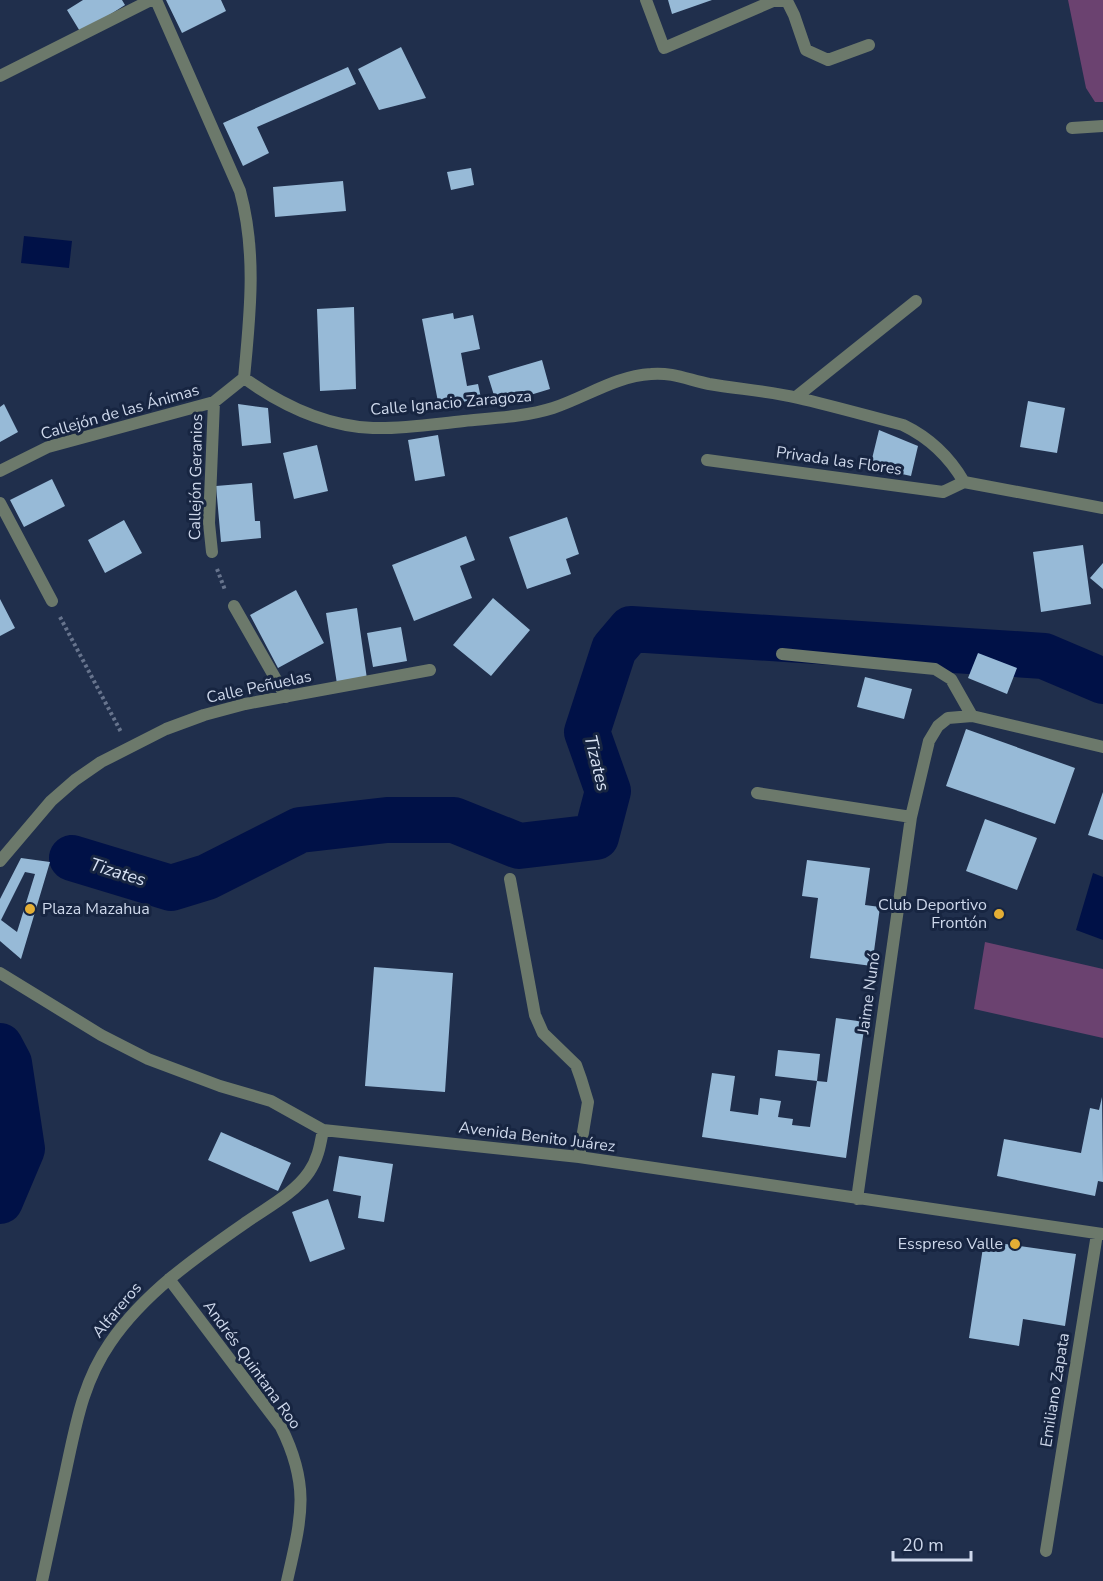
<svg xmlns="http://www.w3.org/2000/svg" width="1103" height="1581" font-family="'Nunito Sans',sans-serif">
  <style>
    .green { fill: #6b4270 }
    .water { fill: #001147 }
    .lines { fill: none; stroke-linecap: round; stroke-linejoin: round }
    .river { stroke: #001147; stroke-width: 46 }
    .building { fill: #97bad7; fill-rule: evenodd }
    .path { stroke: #67748d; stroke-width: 4; stroke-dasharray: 3 3; stroke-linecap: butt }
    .street { stroke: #6c796b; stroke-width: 12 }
    .poi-dot { fill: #e4ae35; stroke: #172541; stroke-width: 2 }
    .labels { text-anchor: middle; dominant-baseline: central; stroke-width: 6; stroke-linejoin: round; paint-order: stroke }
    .street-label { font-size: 16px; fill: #ced8eb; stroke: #172541 }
    .poi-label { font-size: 16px; fill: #ced8eb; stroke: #172541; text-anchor: end }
    .water-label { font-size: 18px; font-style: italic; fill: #d9e3f5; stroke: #172541 }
  </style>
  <rect width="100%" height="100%" fill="#202f4c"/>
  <!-- green -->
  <path class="green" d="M 1068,0 L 1103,0 L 1103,102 L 1095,102 L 1086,88 Z
    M 985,942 L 1103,969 L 1103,1038 L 974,1009 Z"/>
  <!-- water -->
  <path class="water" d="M 24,236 L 72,241 L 69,268 L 21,263 Z
    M 1093,873 L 1103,877 L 1103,940 L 1076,930 Z"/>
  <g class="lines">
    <!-- river -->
    <path class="river" d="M 72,858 L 171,888 L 207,877 L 300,830 L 387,820 L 454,820 L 519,846 L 596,837 L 608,791 L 587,732 L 614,649 L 631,629 L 1044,656 L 1103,681
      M 0,1046 L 9,1063 L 22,1149 L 0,1201"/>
  </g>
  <!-- building -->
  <path class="building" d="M 83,0 L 122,0 L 125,5 L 81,33 L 67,10 Z
    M 166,0 L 221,0 L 226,11 L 182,33 Z
    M 668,0 L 712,0 L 672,14 Z
    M 401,47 L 426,98 L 379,110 L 358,69 Z
    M 348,67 L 356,84 L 257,127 L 269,153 L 243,166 L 223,123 Z
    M 471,168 L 474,185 L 451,190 L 447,172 Z
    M 343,181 L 346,211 L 275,217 L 273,187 Z
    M 354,307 L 356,389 L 320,391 L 317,309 Z
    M 453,313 L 454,319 L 473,315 L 480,349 L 461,353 L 467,386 L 478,384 L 481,398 L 439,407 L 422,319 Z
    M 542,360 L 550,389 L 497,405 L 488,376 Z
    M 1028,401 L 1065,408 L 1057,453 L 1020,447 Z
    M 4,404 L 18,432 L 0,442 L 0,407 Z
    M 238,404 L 268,408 L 271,443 L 242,446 Z
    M 879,430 L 918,446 L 911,476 L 870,467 Z
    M 438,435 L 445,476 L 415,481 L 408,440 Z
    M 317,445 L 328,491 L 294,499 L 283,453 Z
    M 52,479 L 65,506 L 24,527 L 10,500 Z
    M 252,483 L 255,521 L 260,521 L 261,538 L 221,542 L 216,486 Z
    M 567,517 L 579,554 L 566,559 L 571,574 L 527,589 L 509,537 Z
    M 124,520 L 142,553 L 105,573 L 88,540 Z
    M 466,536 L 475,560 L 460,566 L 472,598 L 414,621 L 392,565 Z
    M 1083,545 L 1091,604 L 1041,612 L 1033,552 Z
    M 1103,563 L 1103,589 L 1090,578 Z
    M 296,590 L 324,643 L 278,668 L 250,615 Z
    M 493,598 L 530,630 L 491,676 L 453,645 Z
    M 0,599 L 15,628 L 0,636 Z
    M 357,608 L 367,679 L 337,684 L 326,613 Z
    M 401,627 L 407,661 L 373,667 L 367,633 Z
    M 978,653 L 1017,668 L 1007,694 L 968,678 Z
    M 865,677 L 912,689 L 904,719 L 857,707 Z
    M 966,729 L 1075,768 L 1055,824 L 946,786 Z
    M 1103,792 L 1103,840 L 1088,835 Z
    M 985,819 L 1037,838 L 1017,890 L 966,871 Z
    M 21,858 L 50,862 L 21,959 L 0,941 L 0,899 ZM 25,872 L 35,874 L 17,932 L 1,920 Z
    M 807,860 L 870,868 L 865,905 L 880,907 L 872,966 L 810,958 L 818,898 L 802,896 Z
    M 374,967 L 453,973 L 445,1092 L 365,1086 Z
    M 836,1018 L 865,1022 L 846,1158 L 702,1137 L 712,1073 L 735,1076 L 730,1111 L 758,1115 L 760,1098 L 781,1101 L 778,1117 L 793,1119 L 792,1125 L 810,1127 L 817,1081 L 827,1082 Z
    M 778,1050 L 820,1054 L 817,1081 L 775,1076 Z
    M 1102,1097 L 1103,1182 L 1098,1181 L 1095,1196 L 997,1176 L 1004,1139 L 1081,1153 L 1090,1108 L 1099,1110 Z
    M 221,1132 L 291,1163 L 278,1191 L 208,1160 Z
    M 339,1156 L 393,1164 L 384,1222 L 358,1218 L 361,1196 L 333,1191 Z
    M 328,1199 L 345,1249 L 310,1262 L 292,1212 Z
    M 984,1241 L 1076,1254 L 1065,1326 L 1023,1319 L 1019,1346 L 969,1338 Z"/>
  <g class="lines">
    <!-- path -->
    <path class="path" d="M 217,569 L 225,590
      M 60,617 L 121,732"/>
    <!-- street -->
    <path class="street" d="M 156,0 L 240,191 C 257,253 250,315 244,378
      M 646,0 L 664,48 L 773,1 L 787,1 L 794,15 L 806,50 L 828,60 L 869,45
      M 0,76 L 151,0
      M 1072,128 L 1103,126
      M 244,378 C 283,406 325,426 373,428 C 403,429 434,424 464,421 C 493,418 524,417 553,408 C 586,397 616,376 651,374 C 672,372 689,380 709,384 C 738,389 769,391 798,398 C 833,406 868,416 903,425 C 930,438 949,456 964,482 L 1103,508
      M 796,397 L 916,301
      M 707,460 L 943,492 L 964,482
      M 0,471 L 48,447 L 214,402 L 244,378
      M 0,503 L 52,601
      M 212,552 L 209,523 L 214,402
      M 234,606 L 286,697
      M 782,654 L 935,669 L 951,679 L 972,716
      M 757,793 L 911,817
      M 0,861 L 51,801 L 75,780 L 101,762 L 166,729 L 204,715 L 245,704 L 430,670
      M 510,879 L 535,1015 L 543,1033 L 576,1065 L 581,1079 L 588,1102 L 579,1157
      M 0,973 L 101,1035 L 148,1059 L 220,1086 L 271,1101 L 323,1130 L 579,1157 L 1103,1234
      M 857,1199 L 911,817 L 929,741 L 938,726 L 948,718 L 972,716 L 1103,747
      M 169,1279 L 281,1427 C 311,1487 301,1519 287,1581
      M 1046,1551 L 1097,1234
      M 42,1581 C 50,1544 58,1507 66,1470 C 76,1424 83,1382 110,1343 C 144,1293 196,1257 245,1223 C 266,1208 294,1194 309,1172 C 318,1159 320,1146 323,1130"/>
  </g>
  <!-- markers -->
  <g class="poi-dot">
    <circle cx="30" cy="909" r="6"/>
    <circle cx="999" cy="914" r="6"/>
    <circle cx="1015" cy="1244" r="6"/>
  </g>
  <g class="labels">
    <!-- street labels -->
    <g class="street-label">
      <text transform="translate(451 403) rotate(-5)">Calle Ignacio Zaragoza</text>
      <text transform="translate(120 412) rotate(-16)">Callejón de las Ánimas</text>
      <text transform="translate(839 461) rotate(8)">Privada las Flores</text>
      <text transform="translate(196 477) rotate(-89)">Callejón Geranios</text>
      <text transform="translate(259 687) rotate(-12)">Calle Peñuelas</text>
      <text transform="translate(869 993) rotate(-82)">Jaime Nunó</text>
      <text transform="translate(537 1137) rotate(7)">Avenida Benito Juárez</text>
      <text transform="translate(117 1310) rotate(-50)">Alfareros</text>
      <text transform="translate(252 1365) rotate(54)">Andrés Quintana Roo</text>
      <text transform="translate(1055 1390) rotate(-81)">Emiliano Zapata</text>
    </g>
    <!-- poi labels -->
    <g class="poi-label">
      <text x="987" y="905">Club Deportivo<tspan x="987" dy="18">Frontón</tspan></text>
      <text x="42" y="909" text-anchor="start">Plaza Mazahua</text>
      <text x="1003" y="1244">Esspreso Valle</text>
    </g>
    <!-- water labels -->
    <g class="water-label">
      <text transform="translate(597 763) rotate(76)">Tizates</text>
      <text transform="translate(118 872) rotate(17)">Tizates</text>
    </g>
  </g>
  <!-- scale -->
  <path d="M893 1551v9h78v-9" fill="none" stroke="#ced8eb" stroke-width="3"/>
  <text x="902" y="1551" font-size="18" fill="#ced8eb" stroke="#172541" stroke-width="4.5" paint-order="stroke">20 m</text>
</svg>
